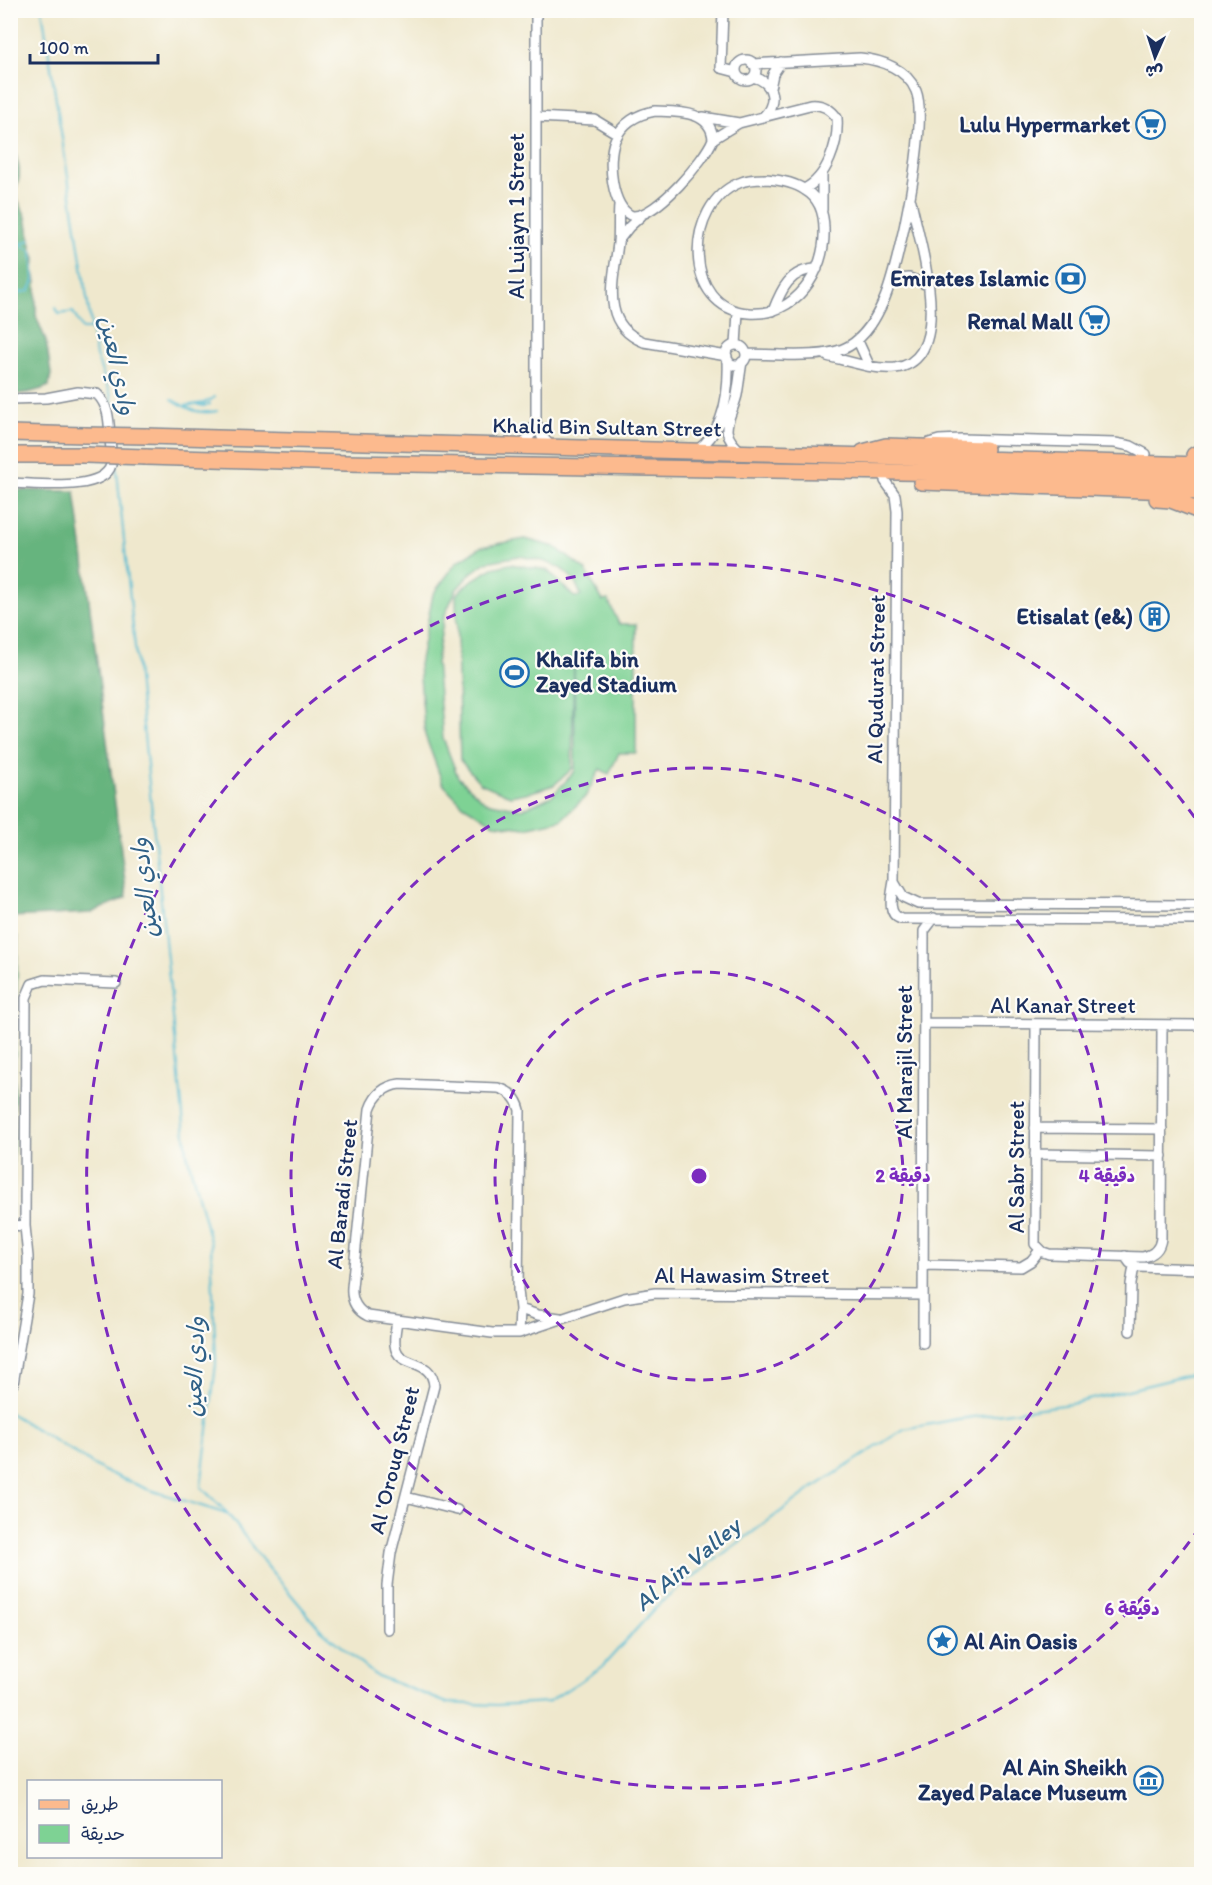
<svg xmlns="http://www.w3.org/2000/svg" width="1212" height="1885" font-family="Itim,'Playpen Sans Arabic',sans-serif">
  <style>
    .green { fill: #7ed294; stroke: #4c8079; stroke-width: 1.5; fill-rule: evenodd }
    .forest { fill: #66b47e; stroke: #40726e; stroke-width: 1.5 }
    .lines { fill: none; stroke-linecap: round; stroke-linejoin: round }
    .stream { stroke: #54bbd2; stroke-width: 2 }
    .minor-casing { stroke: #858c96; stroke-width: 12 }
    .primary-casing { stroke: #858c96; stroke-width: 18 }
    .minor { stroke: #fff; stroke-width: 9 }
    .primary { stroke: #fcba8e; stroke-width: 15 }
    .primary-bridge-casing { stroke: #858c96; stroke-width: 18; stroke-linecap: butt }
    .primary-bridge { stroke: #fcba8e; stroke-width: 15 }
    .ring { fill: none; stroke: #7b2cbf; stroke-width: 3; stroke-dasharray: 10 8 }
    .labels { text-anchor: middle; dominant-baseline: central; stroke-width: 4.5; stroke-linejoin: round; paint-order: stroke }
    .poi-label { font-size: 22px; font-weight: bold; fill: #1b2f5e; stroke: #fdfcf7; text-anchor: end }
    .street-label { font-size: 22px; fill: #1b2f5e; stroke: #fdfcf7 }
    .water-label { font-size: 24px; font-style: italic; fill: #2f6087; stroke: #fdfcf7 }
    .centre { fill: #7b2cbf; stroke: #fdfcf7; stroke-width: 3 }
    .ring-label { font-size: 18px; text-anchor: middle; font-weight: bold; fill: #7b2cbf; stroke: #fdfcf7; stroke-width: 4.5; stroke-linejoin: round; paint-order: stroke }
  </style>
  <rect width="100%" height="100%" fill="#fdfcf7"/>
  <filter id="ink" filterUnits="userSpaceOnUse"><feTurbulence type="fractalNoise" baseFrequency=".0167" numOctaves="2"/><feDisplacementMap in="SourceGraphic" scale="12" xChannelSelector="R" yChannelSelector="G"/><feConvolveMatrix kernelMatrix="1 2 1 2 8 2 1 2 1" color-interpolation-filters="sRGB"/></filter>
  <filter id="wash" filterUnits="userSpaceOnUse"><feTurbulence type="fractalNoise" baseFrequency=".008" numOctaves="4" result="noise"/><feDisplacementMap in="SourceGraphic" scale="24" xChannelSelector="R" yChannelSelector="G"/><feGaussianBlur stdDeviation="1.35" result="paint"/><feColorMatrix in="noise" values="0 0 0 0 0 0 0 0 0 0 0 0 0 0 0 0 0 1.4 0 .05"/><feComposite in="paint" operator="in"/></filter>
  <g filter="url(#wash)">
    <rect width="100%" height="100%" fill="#efe8cd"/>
    <!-- green -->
    <path class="green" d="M 525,539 L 555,547 L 585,570 L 603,601 L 608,600 L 619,624 L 636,624 L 636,753 L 619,753 L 609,774 L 600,769 L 585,797 L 561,820 L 525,828 L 494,824 L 463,805 L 443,784 L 425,735 L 419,665 L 433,594 L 457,562 L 481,547 ZM 519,556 C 547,561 572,566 581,596 L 574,597 L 547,570 L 510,564 L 493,568 L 469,582 L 456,595 L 460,760 L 480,783 L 510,796 L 531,792 L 554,785 L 572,769 L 574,657 L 575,771 L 552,796 L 523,809 L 485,802 L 458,777 L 443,738 L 436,663 L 444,617 L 456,590 L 471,573 L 486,562 Z
      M 11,937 L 18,937 L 12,1215 L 10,1215 Z"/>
    <!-- forest -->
    <path class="forest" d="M 10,138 C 16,157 25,173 14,192 L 26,217 L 32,251 L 35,258 L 34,271 L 36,283 L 36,316 L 46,341 L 51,374 L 49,386 C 36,392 25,394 11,394 Z
      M 11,490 L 75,491 L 127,897 L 91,913 L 11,917 Z"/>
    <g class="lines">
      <!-- stream -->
      <path class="stream" d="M 42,10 L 96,356 L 111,396 L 113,418
        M 10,299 L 18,293 L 29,291 L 34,281 L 32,251 L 26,248 L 21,244 L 30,240
        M 56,308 L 59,314 L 73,312 L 82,329 L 92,329
        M 172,399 C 187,409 199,415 217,411
        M 199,405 L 204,406 L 210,404
        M 184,406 L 204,403 L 215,397
        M 116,462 L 187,1154 L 211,1245 L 216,1364 L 201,1487 L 228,1514 L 263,1561 L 320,1629 L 375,1675 L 447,1703 L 497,1705 L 548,1702 L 602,1667 L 660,1603 L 712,1562 L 810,1490 L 904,1429 L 958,1419 L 1071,1404 L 1202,1372
        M 10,1413 L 104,1471 L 147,1489 L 227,1514"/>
    </g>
  </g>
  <g filter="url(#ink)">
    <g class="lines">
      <defs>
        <path id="minor" d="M 536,10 L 536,422 L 542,437 L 552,447
          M 723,10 L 721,68 L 736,72
          M736 70a10 10 0 1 1 20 0a10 10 0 1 1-20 0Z
          M 753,77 C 774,82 778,103 763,117
          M 770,88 L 773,74 L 781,62
          M 655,111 C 677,112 711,110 713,139 C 705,160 656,217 633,216 C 611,210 607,158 615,140 C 622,123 638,114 655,111 Z
          M 536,117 L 595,120 L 618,134
          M 703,117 L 739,123
          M 713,139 L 739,123 L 810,105 C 822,104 830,108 837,118 C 839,143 827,178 804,189
          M 766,179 C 779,180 794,182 805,190 C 819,198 824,214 824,229 C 826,272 795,317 749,313 C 682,309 684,205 739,183 C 747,179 757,179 766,179 Z
          M 619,205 C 618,218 619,231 618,243 C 614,279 599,324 644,342 L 727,356
          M 822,210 L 822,174
          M 618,241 L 629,227 L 641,216
          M 891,280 L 909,278 L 928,285
          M 773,311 C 781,290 790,269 817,269
          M 858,341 L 869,365
          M 736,345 L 738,312
          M726 355a10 10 0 1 1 20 0a10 10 0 1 1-20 0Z
          M 746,354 C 773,354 826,360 849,346 C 866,336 876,318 884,300 C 899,266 929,123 916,91 C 907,69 882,60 860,58 L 752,64
          M 827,356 C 848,361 873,370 895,368 C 958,360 919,240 911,201
          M 742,362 C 740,373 739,384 737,395 C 731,420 715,431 743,453
          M 10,399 L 46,398 L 78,392 L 97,394 C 109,406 109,421 110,437 C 110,446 113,457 111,465 C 103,493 33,483 10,483
          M 929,443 L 939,440 L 961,439 L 1115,443 L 1131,446 L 1146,454
          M 521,447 L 532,433 L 536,422
          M 697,450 C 725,431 729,391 728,360
          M 885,481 L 895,495 L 897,511 L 894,881 C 892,894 886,914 901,919 L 1202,920
          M 894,882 L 903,897 L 918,904 L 1202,905
          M 924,1023 L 1202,1025
          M 1036,1024 L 1035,1244 L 1043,1252 L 1049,1254 L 1143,1257 C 1153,1255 1160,1249 1161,1238 L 1162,1025
          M 1035,1128 L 1162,1129
          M 1035,1154 L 1162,1156
          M 10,1225 L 25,1226
          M 1125,1256 L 1130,1263 L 1138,1267 L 1202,1269
          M 923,1265 L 1021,1267 L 1031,1261 L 1040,1250
          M 520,1309 L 538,1315 L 560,1318
          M 1130,1331 L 1131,1284 L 1134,1266
          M 519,1333 L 520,1309 L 518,1290 L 520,1110 C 517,1098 510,1091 498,1088 L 400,1084 C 384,1086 375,1095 370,1109 L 352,1287 C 351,1300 356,1310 368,1316 L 492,1333 L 519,1333 L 624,1298 L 655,1293 L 923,1295
          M 923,1343 L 924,931 L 934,918
          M 13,1384 L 28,1294 L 28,1257 L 25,1226 L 26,998 L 32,984 L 45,980 L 116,983
          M 406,1497 L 457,1510
          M 387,1629 L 387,1585 L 391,1553 L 434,1386 C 432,1356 398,1370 395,1345 C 394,1337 396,1328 397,1321"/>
        <path id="primary" d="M 10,433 L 85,435
          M 146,436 L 1202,465
          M 863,452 L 886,446 L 986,449
          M 10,455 L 85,455
          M 1194,455 L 1202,451
          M 146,457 L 346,463 L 1202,477
          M 921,482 L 1202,492
          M 1157,499 L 1171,500 L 1202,512"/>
      </defs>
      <!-- minor casing -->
      <use href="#minor" class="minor-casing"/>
      <!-- primary casing -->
      <use href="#primary" class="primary-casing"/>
      <!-- minor -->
      <use href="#minor" class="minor"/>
      <!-- primary -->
      <use href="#primary" class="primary"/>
      <defs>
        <path id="primary-bridge" d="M 85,435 L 146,436
          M 85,455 L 146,457"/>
      </defs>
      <!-- primary-bridge casing -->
      <use href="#primary-bridge" class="primary-bridge-casing"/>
      <!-- primary-bridge -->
      <use href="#primary-bridge" class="primary-bridge"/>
    </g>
  </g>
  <!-- distance rings -->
  <g class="ring">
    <circle cx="699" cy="1176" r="204"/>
    <circle cx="699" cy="1176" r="408"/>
    <path d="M1200 1527A612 612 0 1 1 1200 825"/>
  </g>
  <!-- icons -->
  <defs>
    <symbol id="supermarket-ring" viewBox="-11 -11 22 22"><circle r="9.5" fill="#fdfcf7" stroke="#1f6fb2" stroke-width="1.5"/><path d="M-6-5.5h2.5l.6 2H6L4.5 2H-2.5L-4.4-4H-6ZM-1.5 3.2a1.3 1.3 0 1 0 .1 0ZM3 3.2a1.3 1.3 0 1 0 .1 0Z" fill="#1f6fb2"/></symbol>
    <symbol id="bank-ring" viewBox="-11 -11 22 22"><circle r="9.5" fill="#fdfcf7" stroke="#1f6fb2" stroke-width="1.5"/><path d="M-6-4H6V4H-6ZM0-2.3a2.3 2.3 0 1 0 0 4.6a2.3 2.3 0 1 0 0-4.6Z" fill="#1f6fb2"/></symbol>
    <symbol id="building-ring" viewBox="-11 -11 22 22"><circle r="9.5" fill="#fdfcf7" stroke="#1f6fb2" stroke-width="1.5"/><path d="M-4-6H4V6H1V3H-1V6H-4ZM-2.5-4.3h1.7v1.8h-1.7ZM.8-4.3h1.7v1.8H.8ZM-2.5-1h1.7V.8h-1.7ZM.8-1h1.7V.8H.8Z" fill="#1f6fb2"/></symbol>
    <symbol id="stadium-ring" viewBox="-11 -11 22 22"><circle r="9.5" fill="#fdfcf7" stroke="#1f6fb2" stroke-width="1.5"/><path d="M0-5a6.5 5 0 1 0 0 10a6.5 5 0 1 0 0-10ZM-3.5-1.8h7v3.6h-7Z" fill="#1f6fb2"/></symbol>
    <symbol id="sight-ring" viewBox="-11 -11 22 22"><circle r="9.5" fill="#fdfcf7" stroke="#1f6fb2" stroke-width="1.5"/><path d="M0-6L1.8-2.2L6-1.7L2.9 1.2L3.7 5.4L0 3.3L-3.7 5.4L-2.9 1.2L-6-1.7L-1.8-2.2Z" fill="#1f6fb2"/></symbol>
    <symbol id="museum-ring" viewBox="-11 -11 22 22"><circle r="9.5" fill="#fdfcf7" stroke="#1f6fb2" stroke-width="1.5"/><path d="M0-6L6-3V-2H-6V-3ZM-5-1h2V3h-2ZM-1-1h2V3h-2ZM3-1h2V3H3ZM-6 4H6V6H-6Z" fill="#1f6fb2"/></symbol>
  </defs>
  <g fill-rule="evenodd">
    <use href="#supermarket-ring" x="1134" y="108" width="33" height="33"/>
    <use href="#bank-ring" x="1054" y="262" width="33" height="33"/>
    <use href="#supermarket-ring" x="1078" y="304" width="33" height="33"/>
    <use href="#building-ring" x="1138" y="600" width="33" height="33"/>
    <use href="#stadium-ring" x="498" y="656" width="33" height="33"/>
    <use href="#sight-ring" x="926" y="1624" width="33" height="33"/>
    <use href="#museum-ring" x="1132" y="1764" width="33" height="33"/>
  </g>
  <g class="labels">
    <!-- poi labels -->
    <g class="poi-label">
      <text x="1130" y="124">Lulu Hypermarket</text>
      <text x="1049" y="278">Emirates Islamic</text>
      <text x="1073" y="321">Remal Mall</text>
      <text x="1133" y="616">Etisalat (e&amp;)</text>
      <text x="536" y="659" text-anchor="start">Khalifa bin<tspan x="536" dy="25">Zayed Stadium</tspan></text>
      <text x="964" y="1641" text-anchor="start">Al Ain Oasis</text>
      <text x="1127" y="1767">Al Ain Sheikh<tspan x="1127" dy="25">Zayed Palace Museum</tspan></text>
    </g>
    <!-- street labels -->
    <g class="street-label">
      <text transform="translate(516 216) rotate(-90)">Al Lujayn 1 Street</text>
      <text transform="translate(607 427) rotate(1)">Khalid Bin Sultan Street</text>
      <text transform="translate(876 679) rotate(-89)">Al Qudurat Street</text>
      <text x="1063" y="1005">Al Kanar Street</text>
      <text transform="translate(904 1062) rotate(-90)">Al Marajil Street</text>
      <text transform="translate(1016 1167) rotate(-90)">Al Sabr Street</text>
      <text transform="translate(342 1194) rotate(-84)">Al Baradi Street</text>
      <text x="742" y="1275">Al Hawasim Street</text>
      <text transform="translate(394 1460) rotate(-76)">Al 'Orouq Street</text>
    </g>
    <!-- water labels -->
    <g class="water-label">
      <text transform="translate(118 365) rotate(78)">وادي العين</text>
      <text transform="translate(144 888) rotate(-96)">وادي العين</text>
      <text transform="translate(194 1367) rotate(-88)">وادي العين</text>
      <text transform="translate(687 1564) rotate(-40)">Al Ain Valley</text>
    </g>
  </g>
  <circle cx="699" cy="1176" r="9" class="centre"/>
  <g class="ring-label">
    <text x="903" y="1182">2 دقيقة</text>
    <text x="1107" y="1182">4 دقيقة</text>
    <text x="1132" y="1615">6 دقيقة</text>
  </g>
  <!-- margin -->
  <rect width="1212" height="1885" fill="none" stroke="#fdfcf7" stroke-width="36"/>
  <!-- legend -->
  <rect x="27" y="1780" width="195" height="78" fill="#fdfcf7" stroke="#a3aaba" stroke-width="1.5"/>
  <rect x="39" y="1800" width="30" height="9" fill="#fcba8e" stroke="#a3aaba" stroke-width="1.5"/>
  <text x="81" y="1810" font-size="18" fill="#1b2f5e">طريق</text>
  <rect x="39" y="1825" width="30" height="18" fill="#7ed294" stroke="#a3aaba" stroke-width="1.5"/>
  <text x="81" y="1840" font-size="18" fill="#1b2f5e">حديقة</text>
  <!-- north arrow -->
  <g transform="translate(1155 57) rotate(183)" stroke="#fdfcf7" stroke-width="4.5" paint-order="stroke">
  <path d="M0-4.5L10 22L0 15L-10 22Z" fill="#1b2f5e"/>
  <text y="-9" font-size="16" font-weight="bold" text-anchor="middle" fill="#1b2f5e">ش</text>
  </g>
  <!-- scale -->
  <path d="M30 54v9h128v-9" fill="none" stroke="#1b2f5e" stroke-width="3"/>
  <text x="39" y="54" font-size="18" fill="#1b2f5e" stroke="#fdfcf7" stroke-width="4.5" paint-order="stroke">100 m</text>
</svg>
